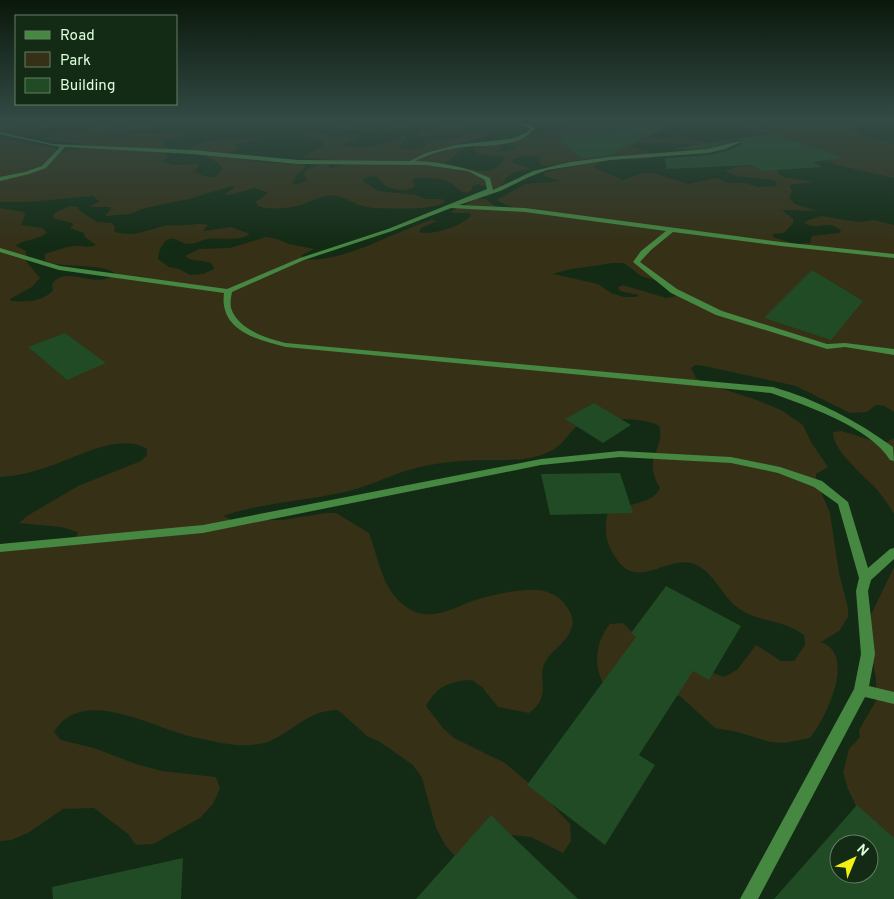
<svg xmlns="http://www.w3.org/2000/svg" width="894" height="899" font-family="Overpass,sans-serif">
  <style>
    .green { fill: #353016; fill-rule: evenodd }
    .building { fill: #204b24; fill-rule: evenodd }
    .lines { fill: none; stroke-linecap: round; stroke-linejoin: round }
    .street { fill: #468741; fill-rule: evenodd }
  </style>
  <rect width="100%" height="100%" fill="#132b14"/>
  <!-- green -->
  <path class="green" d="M 114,120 L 115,125 L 120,127 L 136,121 L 175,121 L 160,125 L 154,129 L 105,134 L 122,137 L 134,133 L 156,134 L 175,131 L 187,133 L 162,143 L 167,148 L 164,152 L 169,157 L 161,162 L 175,165 L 197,164 L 199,167 L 194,170 L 194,172 C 206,177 219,182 222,167 C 211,156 199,156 189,147 L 210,141 L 254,138 L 258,140 L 236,144 L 239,149 L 225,154 L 225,157 L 264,162 L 303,164 L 306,167 L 299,172 L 292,183 L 295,185 L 307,181 L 304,173 C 310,166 319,163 329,165 L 329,168 L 351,163 L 350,161 L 303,158 L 302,157 L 325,145 L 323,142 L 301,134 L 312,131 L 331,136 L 353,135 L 355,139 L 343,144 C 355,152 392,144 403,135 L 407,135 L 399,147 C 412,155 428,142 442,139 C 448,138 455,137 462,137 L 455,135 L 420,136 L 417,135 L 418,132 L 435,127 L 441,122 L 417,120 L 482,120 L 484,121 C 478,125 468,125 463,130 L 479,131 L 489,135 L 459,144 L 463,149 L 445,164 C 453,168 483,173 492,170 C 498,168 502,162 506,157 L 480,155 L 473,150 L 476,147 L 502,145 L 502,148 L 496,151 L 508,152 L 515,148 L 511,145 L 512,142 L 534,134 L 557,131 L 563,126 L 581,123 L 577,120 L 656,120 L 643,124 L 639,128 L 624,128 L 610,130 L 651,134 L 652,137 C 659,140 668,140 674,137 L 672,135 C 685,134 696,142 709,143 C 716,143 721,140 729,144 L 701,151 L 688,149 L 689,144 L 638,143 L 632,146 C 638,150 649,150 653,155 L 651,158 L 634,160 L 627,157 L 598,161 L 601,163 L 593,167 L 623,180 L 643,173 L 653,173 L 688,184 L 716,178 L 728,183 L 744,183 L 759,187 L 776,186 L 777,183 L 774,180 L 736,176 L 725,171 C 738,164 764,166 778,170 L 778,174 L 785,177 L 814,182 L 789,185 L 792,191 L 789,198 L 795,204 L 817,211 L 782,210 L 793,219 L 793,223 L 784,233 L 773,234 L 773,237 L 795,244 L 810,243 L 812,236 L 839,233 L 841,231 C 828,218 817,232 805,223 L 806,221 L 821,216 L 858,222 L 874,220 L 894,225 L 894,412 L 884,406 L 876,405 L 867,412 L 850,413 L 796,386 L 704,366 L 695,365 L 691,368 L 696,378 L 702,382 L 754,399 L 781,410 L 803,425 L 811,442 L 828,467 L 816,474 L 816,480 L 830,513 L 839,573 L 848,608 L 848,617 L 839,631 L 821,642 C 857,654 826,719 810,738 L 784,743 L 770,742 L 738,732 L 715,728 L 680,696 L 615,699 C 611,692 602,684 600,676 C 593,658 599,637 610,624 L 623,623 L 632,632 L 711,672 L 724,677 L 737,670 L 756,645 L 781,661 L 794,661 L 805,645 L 804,635 C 784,620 762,623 741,610 C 722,598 715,572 694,564 C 667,554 636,594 614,555 C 606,542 604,531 607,515 C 621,502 651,507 660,488 C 641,456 666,450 659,426 C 643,416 591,417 575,428 C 567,435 563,445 551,451 C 523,465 490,458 461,461 C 448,462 433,464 420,467 C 394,473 371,486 345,492 C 304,501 262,503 223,516 L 233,520 L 282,520 L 326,513 L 336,513 L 369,533 C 380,562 382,593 411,610 C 431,621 454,608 472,601 C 484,597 497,594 509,592 C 534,588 555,587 569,610 C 580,629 563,642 551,654 C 530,675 557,693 529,713 L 498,707 L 482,687 L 472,680 C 450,681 437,686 426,706 L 443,728 L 454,738 L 505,763 L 544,796 L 570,824 L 571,841 L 563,853 L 531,837 L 512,835 L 482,837 L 456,857 L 445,845 L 436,828 L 422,778 L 413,765 L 380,742 L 367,736 L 338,710 C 308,710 295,730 270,741 C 247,750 221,743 198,738 C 157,731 83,683 54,732 L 61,740 L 94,748 L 136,764 L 162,771 L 216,777 L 220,789 L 213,804 L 200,818 L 153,844 L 136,845 L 128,834 L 94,808 L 63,809 L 28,833 L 11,840 L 0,841 L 0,544 L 75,541 L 78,532 L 61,527 L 19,523 L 27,516 L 78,486 L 141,461 L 147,455 L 147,449 C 120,432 76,458 50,466 C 34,472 17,476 0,477 L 0,208 L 24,212 L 25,215 L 21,225 L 42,228 L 47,232 C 39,241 24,238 16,246 L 26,251 L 26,261 L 40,278 L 32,287 L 10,299 L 11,301 C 26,302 43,302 53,290 L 52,284 C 66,263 99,292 115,273 C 98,262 54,269 45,260 L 45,254 C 54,251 67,246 76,246 C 84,246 89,248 96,245 L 85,237 L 84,233 L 70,228 L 73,225 L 72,223 L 53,218 L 54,213 L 70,206 L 78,207 L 79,210 L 97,222 L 112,223 L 115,227 L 114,231 C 134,240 153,226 172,225 C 176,225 180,226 184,225 C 193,225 200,222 208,225 L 203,231 L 231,227 L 250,234 C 238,242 221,237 208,239 C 202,240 195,244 189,244 C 184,244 180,241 175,239 C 164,236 158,251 158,259 L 169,267 L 179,269 L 190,275 L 203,274 L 214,269 L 212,264 C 204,259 193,263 185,256 L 199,249 L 230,248 L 266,237 L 277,239 L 289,244 L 314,249 L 302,255 L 302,259 C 341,264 394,232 431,220 L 437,221 L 421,228 L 419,232 C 431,236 464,226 471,215 L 469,213 L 451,213 L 452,211 L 476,199 L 486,199 L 496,207 L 514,208 L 496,200 L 526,184 L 561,181 L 545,176 L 544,172 L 586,164 L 544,166 L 541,165 L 539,158 C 530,154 520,155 513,161 L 513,163 L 531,168 C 524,171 516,170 510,175 C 503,180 505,184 495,190 L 478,184 L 472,186 L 472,190 L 467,193 C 455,190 456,185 447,181 C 438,177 424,177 415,178 L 412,181 L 415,186 C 409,192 395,190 388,187 C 378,182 381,171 363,179 L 364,182 L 378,191 L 416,195 L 426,199 L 441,199 L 445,202 C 434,211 381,209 366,207 C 356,205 347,198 337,196 C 324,194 315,200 304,204 C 291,208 271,211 258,206 L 256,202 L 268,193 L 255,188 L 229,195 L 225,194 L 235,187 L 232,186 L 189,199 L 145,208 L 130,214 L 105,216 L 111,209 L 110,207 L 90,207 L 99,201 L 93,196 L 28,202 L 0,202 L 0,138 L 54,148 L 59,153 L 82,148 L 107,147 L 41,139 L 64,131 L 94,127 ZM 612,263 L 624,263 L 641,276 L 660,282 L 682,295 L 666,298 L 623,285 L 618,287 L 620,291 L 639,295 L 636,297 L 624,297 L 611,293 L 598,284 L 553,274 C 572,267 592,267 612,263 Z
    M 708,120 L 835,120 C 844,125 853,120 862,124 L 855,129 L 862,135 L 894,144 L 894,178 L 836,165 L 790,138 L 769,133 L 750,131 L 738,125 Z
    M 0,122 L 21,122 L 17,125 L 21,128 L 46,124 L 52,126 L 34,134 L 24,135 L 13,131 L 0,130 Z
    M 337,123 L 379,128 L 396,123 L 416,125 L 414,127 L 402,128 L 396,131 L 380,130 L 369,132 L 330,127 Z
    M 842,431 L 883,444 L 894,438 L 894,514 C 889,506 884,498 878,491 C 865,476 832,451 833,432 Z
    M 894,567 L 894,839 L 856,806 L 848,789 L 843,773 L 849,749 L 860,737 L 859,730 L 876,701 L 876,679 L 866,625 Z"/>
  <!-- building -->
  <path class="building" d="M 663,124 L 664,128 L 610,155 L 582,159 L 556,137 Z
    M 773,133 L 842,158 L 813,162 L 822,167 L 762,171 L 752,165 L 666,169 L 665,158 L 708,155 L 726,151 L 740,145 L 741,141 L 739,139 L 708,147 L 668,150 Z
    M 812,270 L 863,301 L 831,340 L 764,318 Z
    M 65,333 L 106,363 L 67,380 L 28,347 Z
    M 594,403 L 631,425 L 603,443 L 565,419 Z
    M 620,473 L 633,513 L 550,515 L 541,474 Z
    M 666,586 L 741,626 L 709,680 L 693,671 L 639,755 L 655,765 L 605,845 L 527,785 L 636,637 L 631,633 Z
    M 857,805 L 894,838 L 894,899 L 774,899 ZM 839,844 L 869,844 L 869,874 L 839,874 Z
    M 491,815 L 509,833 L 578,899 L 416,899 Z
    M 183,858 L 181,899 L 53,899 L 52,887 Z"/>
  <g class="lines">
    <!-- street -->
    <path class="street" d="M 506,120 L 511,120 L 535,127 C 522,150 479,144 456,148 C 442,150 428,155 415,161 C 441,162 467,167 490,178 L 493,190 L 533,171 L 571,162 L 610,157 L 708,149 L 739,141 L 739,143 L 725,149 L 708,153 L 610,160 L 547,170 L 529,177 L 500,191 L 459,205 L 525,208 L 781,242 L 894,254 L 894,258 L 781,246 L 673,232 L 651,250 L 640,262 L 677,289 L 722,311 L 827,344 L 845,343 L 894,349 L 894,355 L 845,347 L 827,349 L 716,315 L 671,293 L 633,262 L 641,251 L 666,231 L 525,212 L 451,208 L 392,231 L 304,260 L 232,292 C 231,297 230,303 231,308 C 238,330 267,338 286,343 L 773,387 C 816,399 857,421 893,447 L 894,461 L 890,460 C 870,427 807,406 771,393 L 286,347 C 257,340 219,330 224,293 L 59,270 L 0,252 L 0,248 L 60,266 L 227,289 L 300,258 L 388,229 L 487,189 L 485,180 L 468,171 L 426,165 L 298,164 L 192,154 L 65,147 L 46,168 L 29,174 L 0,181 L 0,177 L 25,172 L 42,166 L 60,147 L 0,134 L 0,132 L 52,144 L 192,150 L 298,160 L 410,161 L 426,153 L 456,145 L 511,139 L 528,132 L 530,128 Z
      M 620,451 L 731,457 L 780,467 L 822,481 L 848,502 L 868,568 L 890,549 L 894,548 L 894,559 L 871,580 L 868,591 L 875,654 L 869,686 L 894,692 L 894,704 L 865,697 L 758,899 L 740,899 L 854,689 L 861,654 L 856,591 L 859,578 L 838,504 L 814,487 L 778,473 L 731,463 L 620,457 L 541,465 L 203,533 L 0,552 L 0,544 L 203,525 L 541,459 Z"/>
  </g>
  <!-- sky -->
  <linearGradient id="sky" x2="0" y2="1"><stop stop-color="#0a180b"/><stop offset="0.49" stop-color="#334a45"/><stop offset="1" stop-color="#334a45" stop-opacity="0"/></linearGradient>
  <rect width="894" height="245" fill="url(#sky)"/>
  <!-- legend -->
  <rect x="15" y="15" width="162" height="90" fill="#132b14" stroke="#647f65"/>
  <rect x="25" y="31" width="25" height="8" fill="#468741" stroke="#647f65"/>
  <text x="60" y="40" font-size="15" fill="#defdde">Road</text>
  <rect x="25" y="52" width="25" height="15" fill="#353016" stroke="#647f65"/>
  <text x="60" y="65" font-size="15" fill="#defdde">Park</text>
  <rect x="25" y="78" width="25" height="15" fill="#204b24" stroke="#647f65"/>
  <text x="60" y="90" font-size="15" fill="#defdde">Building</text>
  <!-- north arrow -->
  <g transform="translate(854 859) rotate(44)"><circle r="24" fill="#132b14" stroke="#647f65"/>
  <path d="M0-4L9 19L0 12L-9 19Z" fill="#f3f015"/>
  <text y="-8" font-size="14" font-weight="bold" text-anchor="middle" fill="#defdde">N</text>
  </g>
</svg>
